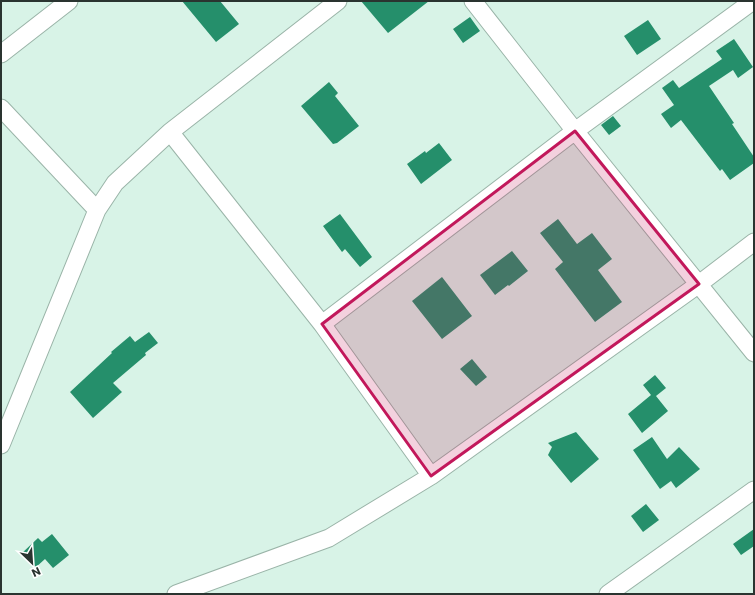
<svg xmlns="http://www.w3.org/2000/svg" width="755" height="595" font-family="Poppins,sans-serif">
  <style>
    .building { fill: #258f6b }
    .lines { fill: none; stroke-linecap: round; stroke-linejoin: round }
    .street-casing { stroke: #9ab4a8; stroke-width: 19 }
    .street { stroke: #fff; stroke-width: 17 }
    .marked { fill: #c2185b; fill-opacity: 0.2; stroke: #c2185b; stroke-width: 3; stroke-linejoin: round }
  </style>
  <rect width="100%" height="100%" fill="#d8f3e7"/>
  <!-- building -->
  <path class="building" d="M 182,1 L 220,1 L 239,24 L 216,42 Z
    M 361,1 L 429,1 L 388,33 Z
    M 470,17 L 480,31 L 463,43 L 453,29 Z
    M 648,20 L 661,39 L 637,55 L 624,36 Z
    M 734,39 L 753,67 L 738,78 L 733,70 L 709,86 L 734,123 L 732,124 L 754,157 L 754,163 L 730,180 L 722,169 L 720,171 L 681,120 L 671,128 L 661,114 L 674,105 L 662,88 L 673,80 L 679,88 L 722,59 L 716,51 Z
    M 329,82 L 338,93 L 335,96 L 359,126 L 337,143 L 333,144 L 301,106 Z
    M 613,116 L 621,126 L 609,135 L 601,125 Z
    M 439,143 L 452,160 L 421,184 L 407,164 L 425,151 L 426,153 Z
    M 340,214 L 372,257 L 360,267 L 345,249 L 342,252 L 323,226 Z
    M 558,219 L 577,244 L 592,233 L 612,259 L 598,270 L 622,302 L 595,322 L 555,269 L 563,262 L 540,233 Z
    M 512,251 L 528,271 L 509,286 L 508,285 L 495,295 L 480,275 Z
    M 442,277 L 472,316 L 442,339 L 412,301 Z
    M 149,332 L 158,343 L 145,353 L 146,355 L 113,383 L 122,392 L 93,418 L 70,392 L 112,353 L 111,352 L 130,336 L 135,342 Z
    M 472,359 L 487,377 L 476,386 L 460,369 Z
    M 655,375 L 666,388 L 656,396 L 668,411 L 642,433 L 628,414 L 651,395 L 643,385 Z
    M 576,432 L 599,459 L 571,483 L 548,455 L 552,447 L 548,443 Z
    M 652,437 L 667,459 L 679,447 L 700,469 L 676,488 L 671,481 L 660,489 L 633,450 Z
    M 646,504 L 659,520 L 643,532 L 631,516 Z
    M 754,529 L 754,546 L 741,555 L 733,544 Z
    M 52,534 L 69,555 L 53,568 L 45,559 L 35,568 L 21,554 L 38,538 L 42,542 Z"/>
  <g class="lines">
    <defs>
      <path id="street" d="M 473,1 L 575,131 L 754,353
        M 1,54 L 69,1
        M 1,108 L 97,210
        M 170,132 L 322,324 L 431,476
        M 322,324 L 575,131 L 753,1
        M 1,445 L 97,210 L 115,183 L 170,132 L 338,1
        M 176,594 L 329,538 L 431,476 L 699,284 L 754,242
        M 608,594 L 754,490"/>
    </defs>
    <!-- street casing -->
    <use href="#street" class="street-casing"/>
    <!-- street -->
    <use href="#street" class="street"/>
  </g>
  <!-- marked area -->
  <path class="marked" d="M 575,131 L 699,284 L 431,476 L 322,324 Z"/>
  <!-- border -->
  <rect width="755" height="595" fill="none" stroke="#2a3430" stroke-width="4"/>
  <!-- north arrow -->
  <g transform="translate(32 563) rotate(155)" stroke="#ffffff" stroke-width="3" paint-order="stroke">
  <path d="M0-3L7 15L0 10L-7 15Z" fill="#2a3430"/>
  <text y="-6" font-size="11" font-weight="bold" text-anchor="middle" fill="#2a3430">N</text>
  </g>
</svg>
